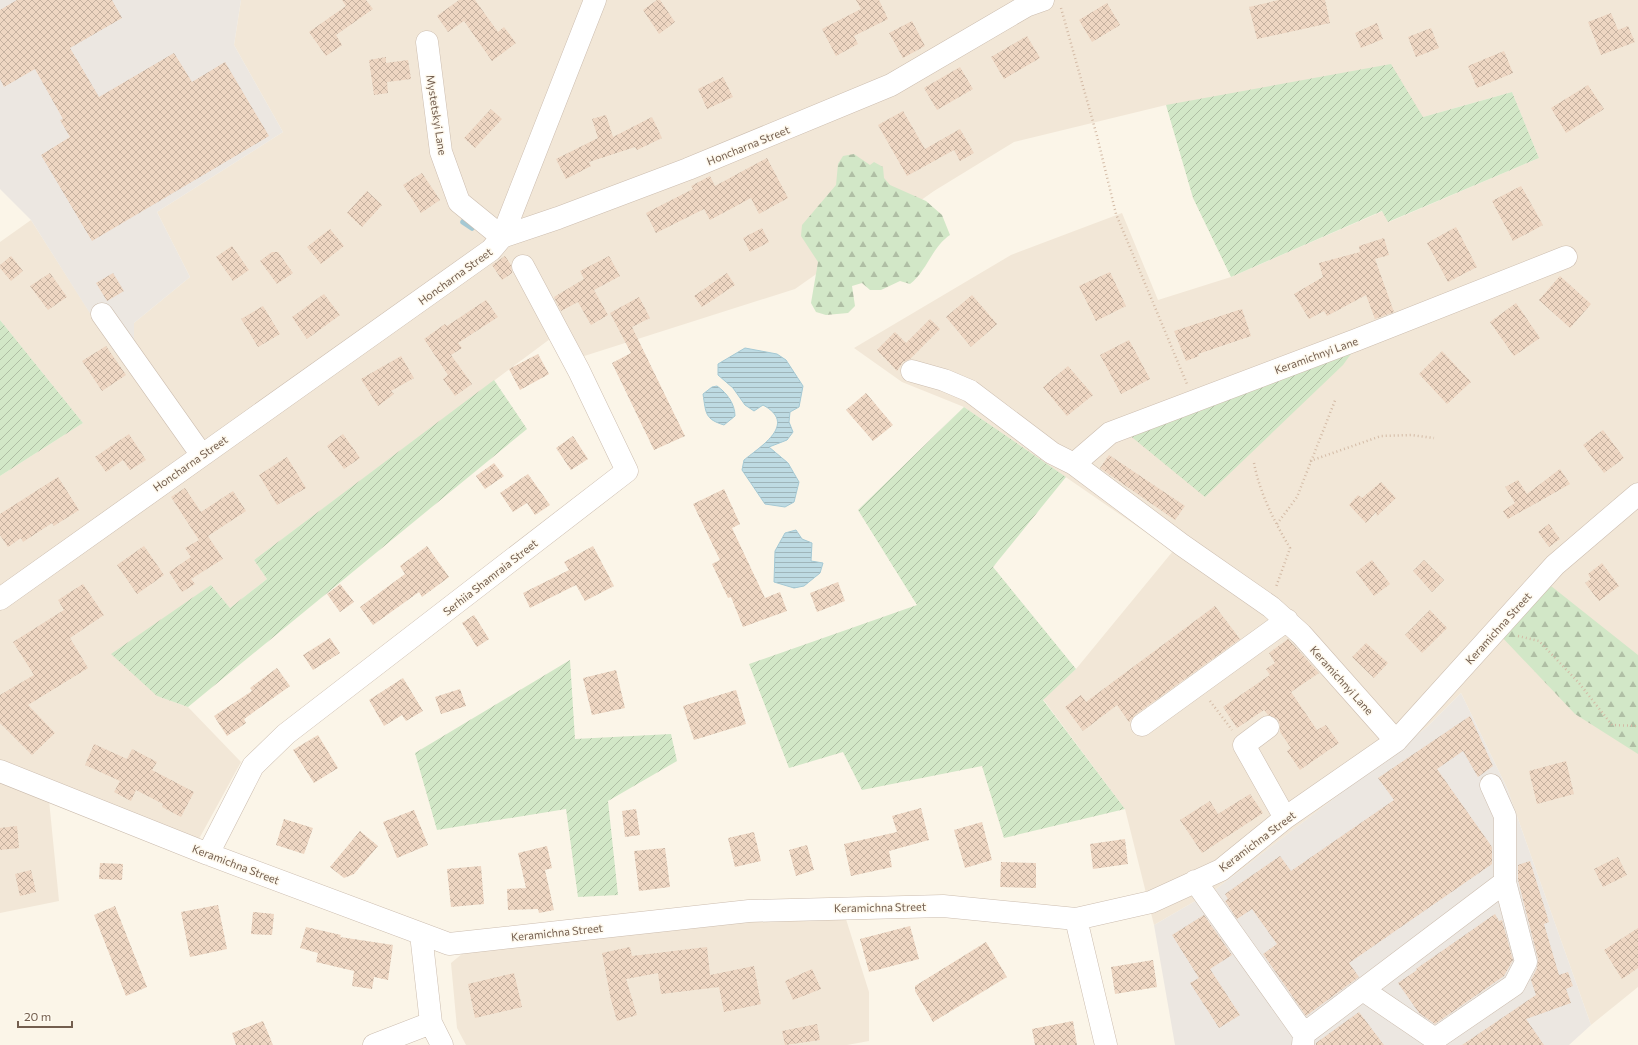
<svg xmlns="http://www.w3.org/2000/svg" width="1638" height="1045" font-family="Commissioner,sans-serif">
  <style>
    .residential { fill: #f2e7d7 }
    .industrial { fill: #ece7e1 }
    .forest { fill: url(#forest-firs) }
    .garden { fill: url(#garden-furrows) }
    .water { fill: url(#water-rules); stroke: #a5c9d4 }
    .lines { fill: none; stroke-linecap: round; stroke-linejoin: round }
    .stream { stroke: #a5c9d4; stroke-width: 5.5 }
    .building { fill: url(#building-cross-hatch) }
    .minor-casing { stroke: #ccbdaf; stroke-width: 23 }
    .path { stroke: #d3baa5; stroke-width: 2.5; stroke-dasharray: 1 3; stroke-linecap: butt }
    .minor { stroke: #fff; stroke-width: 22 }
    .labels { text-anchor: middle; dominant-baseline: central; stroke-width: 3; stroke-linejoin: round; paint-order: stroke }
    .street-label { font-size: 11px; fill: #735e4e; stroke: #fef9ee }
  </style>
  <defs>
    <pattern id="forest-firs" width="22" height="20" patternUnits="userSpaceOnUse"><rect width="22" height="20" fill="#d2e7c7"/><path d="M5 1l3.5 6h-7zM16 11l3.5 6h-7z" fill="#afbea4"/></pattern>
    <pattern id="garden-furrows" width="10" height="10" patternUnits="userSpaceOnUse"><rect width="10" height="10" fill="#d2e7c7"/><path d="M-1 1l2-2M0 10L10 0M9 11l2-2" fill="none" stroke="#afbea4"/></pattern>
    <pattern id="water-rules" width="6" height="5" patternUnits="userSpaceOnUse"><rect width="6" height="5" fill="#bedbe3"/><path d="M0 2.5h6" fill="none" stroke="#9fb5ba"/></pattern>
    <pattern id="building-cross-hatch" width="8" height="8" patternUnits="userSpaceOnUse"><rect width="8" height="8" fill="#eed6c2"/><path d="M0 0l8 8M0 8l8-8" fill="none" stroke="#c5b1a0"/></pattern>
  </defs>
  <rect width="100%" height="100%" fill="#fbf5e8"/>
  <!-- residential -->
  <path class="residential" d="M 241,0 L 1638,0 L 1638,987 L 1591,1025 L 1507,788 L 1461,693 L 1427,727 L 1216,889 L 1154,925 L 1125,809 L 1043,699 L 1076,669 L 1173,551 L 964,407 L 902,382 L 854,348 L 1011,255 L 1122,213 L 1158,300 L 1231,277 L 1383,211 L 1389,222 L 1539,158 L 1512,92 L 1423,117 L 1166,105 L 1014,142 L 934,191 L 795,289 L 578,358 L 558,333 L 254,560 L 267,579 L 230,608 L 211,585 L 157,696 L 188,707 L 241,762 L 194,848 L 48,790 L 59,901 L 0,913 L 0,476 L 83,423 L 0,320 L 0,242 L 31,220 L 115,352 L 134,340 L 134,323 L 190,277 L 157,212 L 283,132 L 234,45 Z
    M 845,916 L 869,992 L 869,1041 L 847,1045 L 466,1045 L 457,1028 L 451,963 L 468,949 L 748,917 Z"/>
  <!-- industrial -->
  <path class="industrial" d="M 0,0 L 241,0 L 234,45 L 283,132 L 157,212 L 190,277 L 134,323 L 134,339 L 115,353 L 31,220 L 0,189 Z
    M 1461,693 L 1507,788 L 1591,1025 L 1569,1045 L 1175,1045 L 1154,925 L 1216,889 L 1427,727 Z"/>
  <!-- forest -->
  <path class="forest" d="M 854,154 L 870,165 L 874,162 L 883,167 L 884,178 L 890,185 L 926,201 L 942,215 L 950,235 C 932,247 927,271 910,284 L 900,281 L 881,290 L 870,290 L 862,283 L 852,286 L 855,306 L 848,313 L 826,315 L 816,312 L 811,303 L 818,262 L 801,236 L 802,225 L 836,185 L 838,164 L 843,156 Z
    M 1551,586 L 1638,655 L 1638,754 L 1575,714 L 1499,634 Z"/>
  <!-- garden -->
  <path class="garden" d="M 1391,64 L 1423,117 L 1512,92 L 1539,158 L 1388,222 L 1382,211 L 1231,277 L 1193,198 L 1166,105 Z
    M 0,320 L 83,423 L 0,476 Z
    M 1356,347 L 1343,365 L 1205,497 L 1128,434 Z
    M 494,380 L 527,429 L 188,707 L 157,696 L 111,654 L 211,585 L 230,608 L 267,579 L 254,560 Z
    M 964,407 L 1066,477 L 993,567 L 1076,669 L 1043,700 L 1125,809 L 1004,838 L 982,766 L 862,790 L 843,752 L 789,768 L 749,664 L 917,605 L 858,510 Z
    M 570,660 L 575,739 L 671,734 L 677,761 L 608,801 L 618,895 L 578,897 L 566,809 L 437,830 L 415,753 Z"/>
  <!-- water -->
  <path class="water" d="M 745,348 L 777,354 L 786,360 L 803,386 L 799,407 L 790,412 L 789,422 L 793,432 L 787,440 L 769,447 L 788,463 L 799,482 L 794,502 L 785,507 L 765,504 L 742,470 L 744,460 C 761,446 798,424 763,405 L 754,411 L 745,405 L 733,388 L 718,375 L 718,364 Z
    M 717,386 C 727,393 735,404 735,416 L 724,425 C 705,419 706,414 703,394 L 712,387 Z
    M 796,530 L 802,539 L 812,543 L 811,561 L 823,563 L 820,573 L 804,586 L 794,588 L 774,582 L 775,551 L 785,533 Z"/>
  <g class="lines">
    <!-- stream -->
    <path class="stream" d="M 463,222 L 472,228"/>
  </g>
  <!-- building -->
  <path class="building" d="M 17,0 L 112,0 L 122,18 L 70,48 L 99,97 L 174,53 L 192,82 L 225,62 L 269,136 L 92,241 L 41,155 L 70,137 L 60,120 L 63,119 L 35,69 L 4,87 L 0,79 L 0,10 Z
    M 342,0 L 366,0 L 373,9 L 336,35 L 342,45 L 326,56 L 309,32 L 346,6 Z
    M 459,0 L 475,0 L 498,32 L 504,27 L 516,43 L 492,61 L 464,21 L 448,32 L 437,16 Z
    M 657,0 L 660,0 L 675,22 L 659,34 L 643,10 Z
    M 856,0 L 879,0 L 888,19 L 854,36 L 858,44 L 836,56 L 822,29 L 861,9 Z
    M 1279,0 L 1325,0 L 1330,23 L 1257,39 L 1249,7 Z
    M 1107,3 L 1120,25 L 1092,42 L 1079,20 Z
    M 1611,13 L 1618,30 L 1628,26 L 1635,42 L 1601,55 L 1588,22 Z
    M 912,21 L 925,46 L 903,58 L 889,33 Z
    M 1377,23 L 1383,39 L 1361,48 L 1355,33 Z
    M 1431,28 L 1439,48 L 1416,57 L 1408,37 Z
    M 1027,36 L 1040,58 L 1004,79 L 991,57 Z
    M 1504,51 L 1513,73 L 1477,88 L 1468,66 Z
    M 386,57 L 386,63 L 408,60 L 411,79 L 387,82 L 388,93 L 374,95 L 369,60 Z
    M 960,67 L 973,89 L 937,110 L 924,88 Z
    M 723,77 L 733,97 L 707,109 L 698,89 Z
    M 1588,85 L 1604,109 L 1566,133 L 1551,108 Z
    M 491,109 L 502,119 L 475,148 L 464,138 Z
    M 903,111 L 925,149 L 960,129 L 974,153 L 960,161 L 954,150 L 907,176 L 878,125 Z
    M 606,115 L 613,137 L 652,117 L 662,138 L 637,150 L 635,147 L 589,162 L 591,166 L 566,179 L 556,159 L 598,138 L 592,119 Z
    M 767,158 L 788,198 L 759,214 L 751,198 L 710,220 L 704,209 L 656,233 L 646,213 L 693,189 L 691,186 L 710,176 L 715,186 Z
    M 422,173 L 440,200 L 421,213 L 403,185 Z
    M 1521,186 L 1543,225 L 1513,241 L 1492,201 Z
    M 367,191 L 382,205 L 362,227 L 347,213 Z
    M 1456,227 L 1477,267 L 1448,282 L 1427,243 Z
    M 762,228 L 769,242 L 750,252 L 743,238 Z
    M 330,229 L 344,246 L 321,264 L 307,247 Z
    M 1384,238 L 1389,255 L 1375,259 L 1394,312 L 1375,319 L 1366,295 L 1327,316 L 1324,311 L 1309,319 L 1294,294 L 1323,277 L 1319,263 L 1360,252 L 1359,246 Z
    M 232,246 L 249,270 L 233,281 L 216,257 Z
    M 272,252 L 278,252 L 293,273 L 277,284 L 260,261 Z
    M 11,256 L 23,271 L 11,281 L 0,268 L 0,265 Z
    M 505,256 L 511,265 L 512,273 L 502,280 L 492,265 Z
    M 609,256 L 620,276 L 594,290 L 608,315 L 591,325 L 578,302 L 561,311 L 554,297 L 584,279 L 580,271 Z
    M 1110,272 L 1126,306 L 1096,321 L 1079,286 Z
    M 50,273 L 67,297 L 48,310 L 30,286 Z
    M 113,273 L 124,291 L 107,301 L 96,283 Z
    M 727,273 L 735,285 L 702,307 L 694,296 Z
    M 1560,276 L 1591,304 L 1570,328 L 1539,300 Z
    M 324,294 L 340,315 L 307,339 L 292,317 Z
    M 972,295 L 997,324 L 971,347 L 946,317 Z
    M 639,297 L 650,318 L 632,327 L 685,436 L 654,450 L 612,363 L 631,353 L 610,313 Z
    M 486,300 L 498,317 L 458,343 L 462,348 L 451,355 L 472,384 L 455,396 L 443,379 L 448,375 L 424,339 L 445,324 L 447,326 Z
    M 1516,303 L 1540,338 L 1514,356 L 1490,322 Z
    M 263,306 L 280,334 L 258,347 L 241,319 Z
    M 1242,309 L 1251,336 L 1198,354 L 1199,356 L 1186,361 L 1174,331 Z
    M 930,319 L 940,329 L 910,359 L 903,362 L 897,371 L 877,350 L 895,332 L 906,343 Z
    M 1129,340 L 1150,379 L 1121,394 L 1100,355 Z
    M 106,346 L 126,375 L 102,391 L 82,361 Z
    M 1442,351 L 1471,382 L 1447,404 L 1419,374 Z
    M 538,354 L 549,374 L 520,390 L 509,369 Z
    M 401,356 L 414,378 L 391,391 L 394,394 L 378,406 L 361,379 Z
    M 1068,366 L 1093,395 L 1067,416 L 1043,387 Z
    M 866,393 L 893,425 L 873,441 L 846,410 Z
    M 1603,430 L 1624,458 L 1604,473 L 1583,445 Z
    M 129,434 L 146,460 L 130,470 L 123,460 L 106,472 L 95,457 Z
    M 343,434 L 360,458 L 344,469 L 327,446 Z
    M 573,436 L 588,459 L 571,470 L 556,448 Z
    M 1109,455 L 1185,506 L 1175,520 L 1100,468 Z
    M 287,457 L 306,488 L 277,505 L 259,475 Z
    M 494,463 L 504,476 L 485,489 L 476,476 Z
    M 1560,469 L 1570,484 L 1508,519 L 1503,511 L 1515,503 L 1505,487 L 1518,480 L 1527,494 Z
    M 528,474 L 550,505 L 535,515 L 527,503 L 513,512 L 500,493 Z
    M 58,477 L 79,510 L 54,526 L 52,523 L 23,542 L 21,538 L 8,547 L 0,535 L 0,514 Z
    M 1381,482 L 1396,498 L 1377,516 L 1376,512 L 1366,523 L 1349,505 L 1358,495 L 1362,498 Z
    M 185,488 L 201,512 L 233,491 L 246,511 L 208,536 L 223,559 L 191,579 L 195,584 L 182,592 L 169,572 L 191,557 L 185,548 L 199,540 L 171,497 Z
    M 724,489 L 740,524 L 732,528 L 765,598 L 780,592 L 787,611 L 743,627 L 731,597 L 728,598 L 712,564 L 720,560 L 693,504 Z
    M 1549,524 L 1560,539 L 1549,547 L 1538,532 Z
    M 144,546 L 164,575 L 137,594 L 117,565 Z
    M 427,546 L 449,577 L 422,597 L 419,592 L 373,625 L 360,607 L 405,574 L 400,566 Z
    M 593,546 L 614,586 L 585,601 L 576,585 L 530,608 L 523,593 L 569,570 L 564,562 Z
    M 1372,560 L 1390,584 L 1374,596 L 1356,572 Z
    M 1424,560 L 1444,580 L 1432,592 L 1413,571 Z
    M 1602,563 L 1619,586 L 1599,601 L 1585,583 L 1591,579 L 1588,574 Z
    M 838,582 L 845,601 L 817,612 L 810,593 Z
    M 83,584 L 104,615 L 70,638 L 88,668 L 28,705 L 55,733 L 32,755 L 0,723 L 0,695 L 34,675 L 13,642 L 64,610 L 58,600 Z
    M 340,584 L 354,602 L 340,612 L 327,594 Z
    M 1215,606 L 1240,639 L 1135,715 L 1129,722 L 1117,705 L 1083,731 L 1065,707 L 1081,695 L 1086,702 Z
    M 1430,610 L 1447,628 L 1422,653 L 1405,635 Z
    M 474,615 L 489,639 L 477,647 L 462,623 Z
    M 330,638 L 340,653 L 313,670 L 303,655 Z
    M 1288,639 L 1319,673 L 1291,692 L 1317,730 L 1326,725 L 1339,743 L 1300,770 L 1287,751 L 1291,748 L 1280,732 L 1280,725 L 1278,719 L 1268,715 L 1264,710 L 1237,728 L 1223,707 L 1270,675 L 1266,669 L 1275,663 L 1269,653 Z
    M 1366,643 L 1388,663 L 1374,678 L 1352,657 Z
    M 277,668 L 290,686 L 244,719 L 246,723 L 227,736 L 214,716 L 252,691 L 250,688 Z
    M 616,670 L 625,708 L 592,715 L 583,678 Z
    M 403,678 L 423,711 L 406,721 L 402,715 L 384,726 L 369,700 Z
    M 460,689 L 466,706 L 441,714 L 435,697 Z
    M 736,690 L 746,724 L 694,740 L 683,706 Z
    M 1470,716 L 1493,766 L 1478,777 L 1463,751 L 1437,769 L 1492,847 L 1492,864 L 1349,963 L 1359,977 L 1306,1016 L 1263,954 L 1277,944 L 1252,909 L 1237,919 L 1225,901 L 1228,899 L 1225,894 L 1280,856 L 1291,871 L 1394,800 L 1378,778 Z
    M 318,735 L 338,768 L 314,783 L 293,750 Z
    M 94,744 L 127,759 L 132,749 L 157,762 L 152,770 L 194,792 L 181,817 L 162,807 L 163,804 L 136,790 L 131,801 L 114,792 L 120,781 L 85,765 Z
    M 1566,761 L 1574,794 L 1537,804 L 1529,771 Z
    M 1250,794 L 1263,813 L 1202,853 L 1180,820 L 1210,801 L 1218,814 Z
    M 921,808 L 929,840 L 889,851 L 892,867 L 851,876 L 844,844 L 897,832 L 892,816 Z
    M 636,809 L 640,835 L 625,837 L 622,811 Z
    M 414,810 L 428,845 L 397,858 L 383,822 Z
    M 284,819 L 313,828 L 304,854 L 276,845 Z
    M 982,822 L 992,860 L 965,868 L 954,830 Z
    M 17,826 L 19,848 L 0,850 L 0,828 Z
    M 360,831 L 378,846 L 354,874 L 344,878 L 330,867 Z
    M 754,832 L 761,861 L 735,867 L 728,838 Z
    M 1125,839 L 1128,864 L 1093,869 L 1090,844 Z
    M 807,845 L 814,870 L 796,876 L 789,850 Z
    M 547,846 L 552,868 L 545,870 L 554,910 L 539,913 L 538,909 L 508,910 L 507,889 L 526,888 L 518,853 Z
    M 665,848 L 670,887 L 639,891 L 634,851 Z
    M 1618,857 L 1627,875 L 1603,887 L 1594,869 Z
    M 1530,861 L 1549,922 L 1544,924 L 1559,975 L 1568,972 L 1573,986 L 1566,989 L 1571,1003 L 1526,1019 L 1544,1045 L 1462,1045 L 1536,995 L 1531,980 L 1537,968 L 1538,959 L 1518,880 L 1518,865 Z
    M 1001,862 L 1036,863 L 1036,888 L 1000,887 Z
    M 100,863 L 123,864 L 122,880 L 99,879 Z
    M 481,866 L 484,904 L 451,907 L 447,869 Z
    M 31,870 L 36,892 L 20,896 L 15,874 Z
    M 218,905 L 227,949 L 190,957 L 181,912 Z
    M 115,906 L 147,987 L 126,996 L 94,915 Z
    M 253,912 L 274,914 L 272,935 L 251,934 Z
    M 1495,914 L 1499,921 L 1502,920 L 1513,960 L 1504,976 L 1435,1024 L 1419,1013 L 1398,983 L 1417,970 L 1416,969 Z
    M 1204,915 L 1232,955 L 1210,969 L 1240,1015 L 1219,1028 L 1190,983 L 1199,978 L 1172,935 Z
    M 910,926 L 919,959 L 869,972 L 860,939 Z
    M 306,927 L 341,935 L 340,937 L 393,945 L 388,980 L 374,977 L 372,989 L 352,986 L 354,971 L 316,962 L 318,953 L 300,948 Z
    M 1638,928 L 1638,968 L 1622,979 L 1604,950 Z
    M 986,942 L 1007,977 L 933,1022 L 915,991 L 915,986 Z
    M 630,947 L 632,956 L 707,947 L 710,975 L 754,966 L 761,1004 L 724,1012 L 719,987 L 661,994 L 658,973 L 626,979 L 637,1015 L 617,1021 L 611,1000 L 602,953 Z
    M 1153,960 L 1157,987 L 1115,994 L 1111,967 Z
    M 812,969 L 821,989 L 793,1000 L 785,981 Z
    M 514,973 L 522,1007 L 475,1018 L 468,984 Z
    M 1359,1012 L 1384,1045 L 1316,1045 L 1316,1043 Z
    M 263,1021 L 273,1045 L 236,1045 L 232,1033 Z
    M 1073,1021 L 1077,1045 L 1035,1045 L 1032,1029 Z
    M 817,1024 L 820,1040 L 785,1045 L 782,1031 Z"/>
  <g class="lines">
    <defs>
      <path id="minor" d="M 427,42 L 441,152 L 459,202 L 502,237 L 595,0
        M 102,314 L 201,454
        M 912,371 L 944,380 L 970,391 L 1052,453 L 1074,464 L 1182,545 L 1271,607 L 1301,634 L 1396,741
        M 1074,464 L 1110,433 L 1356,340 L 1566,257
        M 0,599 C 163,482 328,367 491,250 L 502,237 L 558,218 L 688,169 L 891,85 L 1026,6 L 1043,0
        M 1142,725 L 1287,620
        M 1268,727 L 1244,745 L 1285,818
        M 0,771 L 208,854 L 449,944 L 749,911 L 943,906 L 1076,919 L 1151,902 L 1221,870 L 1285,818 L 1396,741 L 1555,565 L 1638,494
        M 208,854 L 253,766 L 286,734 L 627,471 L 579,371 L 523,266
        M 1195,881 L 1304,1034 L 1303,1045
        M 1076,919 L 1106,1045
        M 421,934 L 431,1023 L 442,1045
        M 1363,990 L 1435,1039 L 1514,985 L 1526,962 L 1505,882
        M 1304,1034 L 1505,882 L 1505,816 L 1491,785
        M 374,1045 L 431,1023"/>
    </defs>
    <!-- minor casing -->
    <use href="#minor" class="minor-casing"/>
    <!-- path -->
    <path class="path" d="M 1061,8 L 1097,136 L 1116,214 L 1187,384
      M 1310,461 L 1381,436 L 1411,435 L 1434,438
      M 1254,463 C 1260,494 1274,521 1290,548 L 1276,587
      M 1277,524 L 1297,497 L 1336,398
      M 1518,636 L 1539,641 L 1579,683 L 1612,725 L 1638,726
      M 1210,701 L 1232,730"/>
    <!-- minor -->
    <use href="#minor" class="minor"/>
  </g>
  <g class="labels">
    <!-- street labels -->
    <g class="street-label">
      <text transform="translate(437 115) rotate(81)">Mystetskyi Lane</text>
      <text transform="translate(748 145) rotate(-22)">Honcharna Street</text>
      <text transform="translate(455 276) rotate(-36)">Honcharna Street</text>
      <text transform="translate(1316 355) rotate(-20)">Keramichnyi Lane</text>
      <text transform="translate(190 463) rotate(-35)">Honcharna Street</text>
      <text transform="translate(490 577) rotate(-38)">Serhiia Shamraia Street</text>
      <text transform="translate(1498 628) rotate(-48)">Keramichna Street</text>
      <text transform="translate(1342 680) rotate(48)">Keramichnyi Lane</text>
      <text transform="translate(1257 841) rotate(-37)">Keramichna Street</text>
      <text transform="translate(236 864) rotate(21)">Keramichna Street</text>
      <text transform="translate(880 907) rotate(-1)">Keramichna Street</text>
      <text transform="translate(557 932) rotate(-6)">Keramichna Street</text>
    </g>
  </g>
  <!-- scale -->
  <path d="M18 1021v6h54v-6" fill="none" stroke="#735e4e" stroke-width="2"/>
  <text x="24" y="1021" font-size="12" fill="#735e4e" stroke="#fef9ee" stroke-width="3" paint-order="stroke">20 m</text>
</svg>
